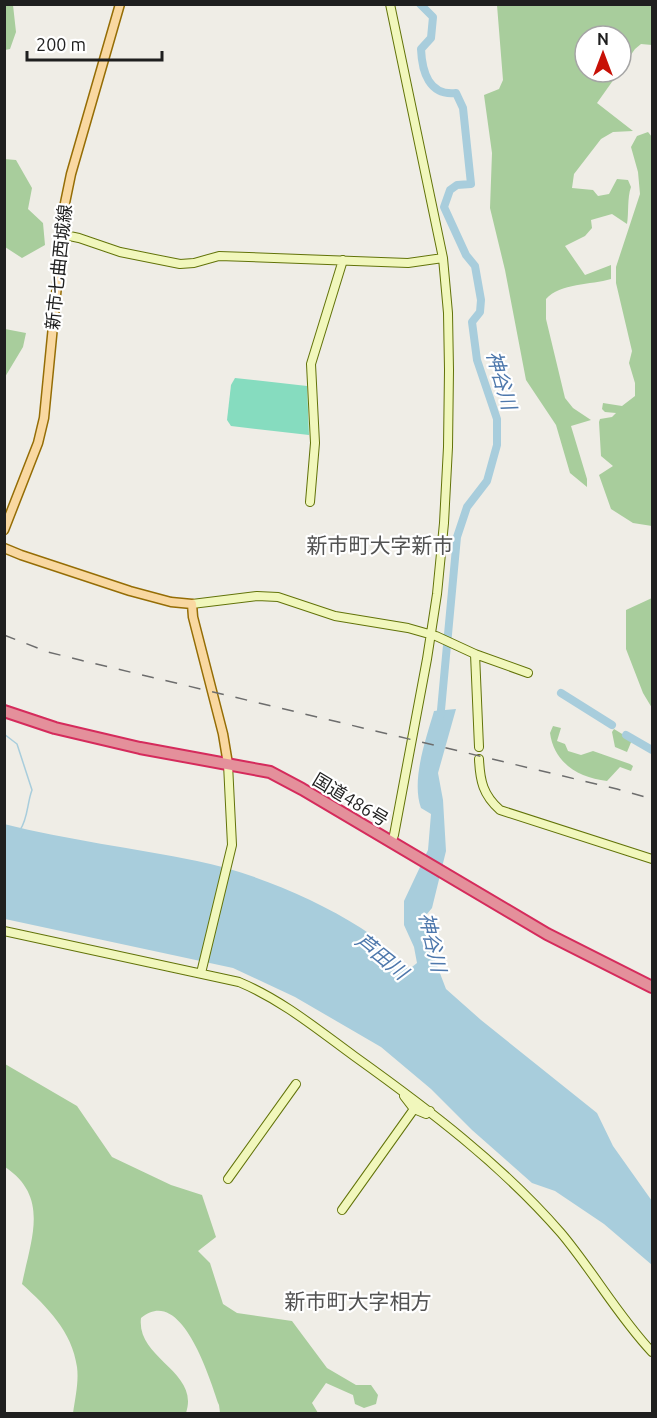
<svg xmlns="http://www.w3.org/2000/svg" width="657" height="1418" font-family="Ubuntu,'Noto Sans JP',sans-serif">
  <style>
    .forest { fill: #a8cd9c }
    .pitch { fill: #86dcbf }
    .water { fill: #a8cddc }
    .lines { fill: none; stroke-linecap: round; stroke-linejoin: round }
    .stream { stroke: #a8cddc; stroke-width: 1.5 }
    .river { stroke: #a8cddc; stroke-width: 8 }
    .secondary-casing { stroke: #627309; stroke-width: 10 }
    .primary-casing { stroke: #956d05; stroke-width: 11 }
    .highway-casing { stroke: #d52b5c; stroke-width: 14 }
    .secondary { stroke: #f1f7bc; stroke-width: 8 }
    .primary { stroke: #f9d8a1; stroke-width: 8 }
    .highway { stroke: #e4909b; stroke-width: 10 }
    .rail { stroke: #6d6d6d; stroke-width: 1.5; stroke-dasharray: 12 12; stroke-linecap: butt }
    .labels { text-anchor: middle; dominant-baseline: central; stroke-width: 4.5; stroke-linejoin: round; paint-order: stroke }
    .street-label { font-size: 18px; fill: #1f1f1f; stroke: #fff }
    .water-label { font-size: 20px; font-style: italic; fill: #4e78ac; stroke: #fff }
    .quarter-label { font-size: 21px; fill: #525252; stroke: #fff }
  </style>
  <rect width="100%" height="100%" fill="#efede6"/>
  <!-- forest -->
  <path class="forest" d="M 4,5 L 13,5 L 16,32 L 10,49 L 5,50 Z
    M 497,5 L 652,5 L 652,45 L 641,44 L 635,49 L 621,69 L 621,36 L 585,36 L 585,72 L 619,72 L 597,103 L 633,131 L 613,132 L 601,139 L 574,174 L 572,188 L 593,190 L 598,196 L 609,194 L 617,179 L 628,180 L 631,187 C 627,198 629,213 627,224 L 612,214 L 591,220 L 592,228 L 585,236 L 565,246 L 585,275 L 611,265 L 611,279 C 591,285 560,283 546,299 L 546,319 L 565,398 L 573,408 L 591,420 L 571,426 L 587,479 L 587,487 L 570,473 L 556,425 L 526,380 L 505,270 L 490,208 L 492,153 L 484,95 L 499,89 L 503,80 Z
    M 648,132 L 652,137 L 652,526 L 633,523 L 611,509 L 599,475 L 613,466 L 601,456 L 599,422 L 600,419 L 612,417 L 616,413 L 605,412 L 602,409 L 603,403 L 622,406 L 635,396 L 635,383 L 629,363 L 632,351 L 616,283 L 616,267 L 640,194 L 638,172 L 631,147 L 637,136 Z
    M 4,159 L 16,160 L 32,188 L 28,209 L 43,223 L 45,245 L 22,258 L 5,247 Z
    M 5,310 L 5,329 L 26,333 L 23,347 L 5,377 Z
    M 652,598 L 652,708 L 643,693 L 626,649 L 626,610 Z
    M 553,726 L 561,728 L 557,741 L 565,744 L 568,751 L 581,755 L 593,751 L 630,764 L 633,766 L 631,771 L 620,767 L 607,781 C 579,778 554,763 550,733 Z
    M 614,729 L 632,740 L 627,752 L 615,747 L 612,732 Z
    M 5,1064 L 77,1106 L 112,1157 L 171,1185 L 202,1195 L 216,1237 L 198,1251 L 210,1263 L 223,1304 L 237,1313 L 292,1321 L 327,1368 L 356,1385 L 371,1385 L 378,1395 L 376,1404 L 364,1408 L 355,1404 L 353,1395 L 326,1383 L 312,1403 L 318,1413 L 220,1413 L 219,1405 C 210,1380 182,1284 141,1318 C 136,1359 200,1371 186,1413 L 73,1413 C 75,1399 79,1382 77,1367 C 72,1331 47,1307 22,1284 C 31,1239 50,1197 5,1167 Z"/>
  <!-- pitch -->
  <path class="pitch" d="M 235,378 L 307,386 L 309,435 L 231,426 L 227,420 L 231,385 Z"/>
  <!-- water -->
  <path class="water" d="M 456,709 L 438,773 L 443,800 L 446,851 L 432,908 L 422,920 L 428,942 L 446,989 L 481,1020 L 597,1113 L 613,1146 L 652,1201 L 652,1265 L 604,1224 L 555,1191 L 532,1183 L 472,1130 L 431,1089 L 381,1047 L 295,997 L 233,968 L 5,919 L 4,824 C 68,840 133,848 197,861 C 251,872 314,898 361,928 C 377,938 390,955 405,968 L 412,967 L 417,963 L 414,947 L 404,925 L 404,901 L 428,850 L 431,814 L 421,808 C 411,780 426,739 434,711 Z"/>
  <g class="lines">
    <!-- stream -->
    <path class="stream" d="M 4,734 L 17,744 L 32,790 C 27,803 28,819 20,830"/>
    <!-- river -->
    <path class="river" d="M 420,4 L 433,17 L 431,38 L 421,49 C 422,72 429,96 456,93 L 463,108 L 471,184 L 457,185 L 450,190 L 444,207 L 466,255 L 475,266 L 481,300 L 480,312 L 472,322 L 477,360 L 497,419 L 497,445 L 487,481 L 467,507 L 457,537 L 441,710 L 439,721
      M 561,693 L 612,725
      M 626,735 L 652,750"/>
    <defs>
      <path id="secondary" d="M 390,4 L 443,258 L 448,313 L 449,370 L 448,447 L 444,523 L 437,594 L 427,659 L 394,835 L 391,842
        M 60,234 L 79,238 L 120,252 L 180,264 L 194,263 L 219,256 L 408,263 L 443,258
        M 310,502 L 315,443 L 311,364 L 343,260
        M 192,604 L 257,596 L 278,597 L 335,616 L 408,628 L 436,636 L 475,654 L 528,673
        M 475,654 L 479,747
        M 479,759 C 480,781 483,795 500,810 L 652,859
        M 4,931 L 239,982 C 282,1000 317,1029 354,1056 C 428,1109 501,1164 561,1233 C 593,1271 618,1316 652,1352
        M 201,973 L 232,845 L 228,764
        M 404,1096 L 414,1109 L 426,1114 L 430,1111
        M 228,1179 L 296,1084
        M 342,1210 L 414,1109"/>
      <path id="primary" d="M 4,530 L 38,443 L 44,418 L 65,203 L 71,174 L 120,4
        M 4,548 L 21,555 L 130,591 L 171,602 L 192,604 L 193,617 L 223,734 L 228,764"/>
      <path id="highway" d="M 4,711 L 55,728 L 140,748 L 270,772 L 302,789 L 547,934 L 652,987"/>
    </defs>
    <!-- secondary casing -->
    <use href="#secondary" class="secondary-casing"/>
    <!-- primary casing -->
    <use href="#primary" class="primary-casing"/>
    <!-- highway casing -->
    <use href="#highway" class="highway-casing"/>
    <!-- secondary -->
    <use href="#secondary" class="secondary"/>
    <!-- primary -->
    <use href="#primary" class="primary"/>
    <!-- highway -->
    <use href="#highway" class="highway"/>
    <!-- rail -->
    <path class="rail" d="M 4,635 L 48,652 L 80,660 L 617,789 L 652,799"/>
  </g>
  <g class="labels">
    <!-- street labels -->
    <g class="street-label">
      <text transform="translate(58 267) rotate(-84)">新市七曲西城線</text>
      <text transform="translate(351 799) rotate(31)">国道486号</text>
    </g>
    <!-- water labels -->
    <g class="water-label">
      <text transform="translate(502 380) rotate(74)">神谷川</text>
      <text transform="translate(433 942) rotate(77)">神谷川</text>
      <text transform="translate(382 956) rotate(39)">芦田川</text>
    </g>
    <!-- quarter labels -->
    <g class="quarter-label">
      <text x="380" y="545">新市町大字新市</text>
      <text x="358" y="1301">新市町大字相方</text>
    </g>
  </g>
  <!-- border -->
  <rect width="657" height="1418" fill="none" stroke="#1f1f1f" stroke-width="12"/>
  <!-- north arrow -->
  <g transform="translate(603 54)"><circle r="28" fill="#ffffff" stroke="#a5a5a5" stroke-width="1.5"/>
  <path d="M0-4.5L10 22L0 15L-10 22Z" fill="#c71107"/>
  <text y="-9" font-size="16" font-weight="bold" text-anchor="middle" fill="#1f1f1f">N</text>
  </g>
  <!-- scale -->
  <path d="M27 51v9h135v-9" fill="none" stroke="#1f1f1f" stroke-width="3"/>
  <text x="36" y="51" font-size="18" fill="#1f1f1f" stroke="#ffffff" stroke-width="4.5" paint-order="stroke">200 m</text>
</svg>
